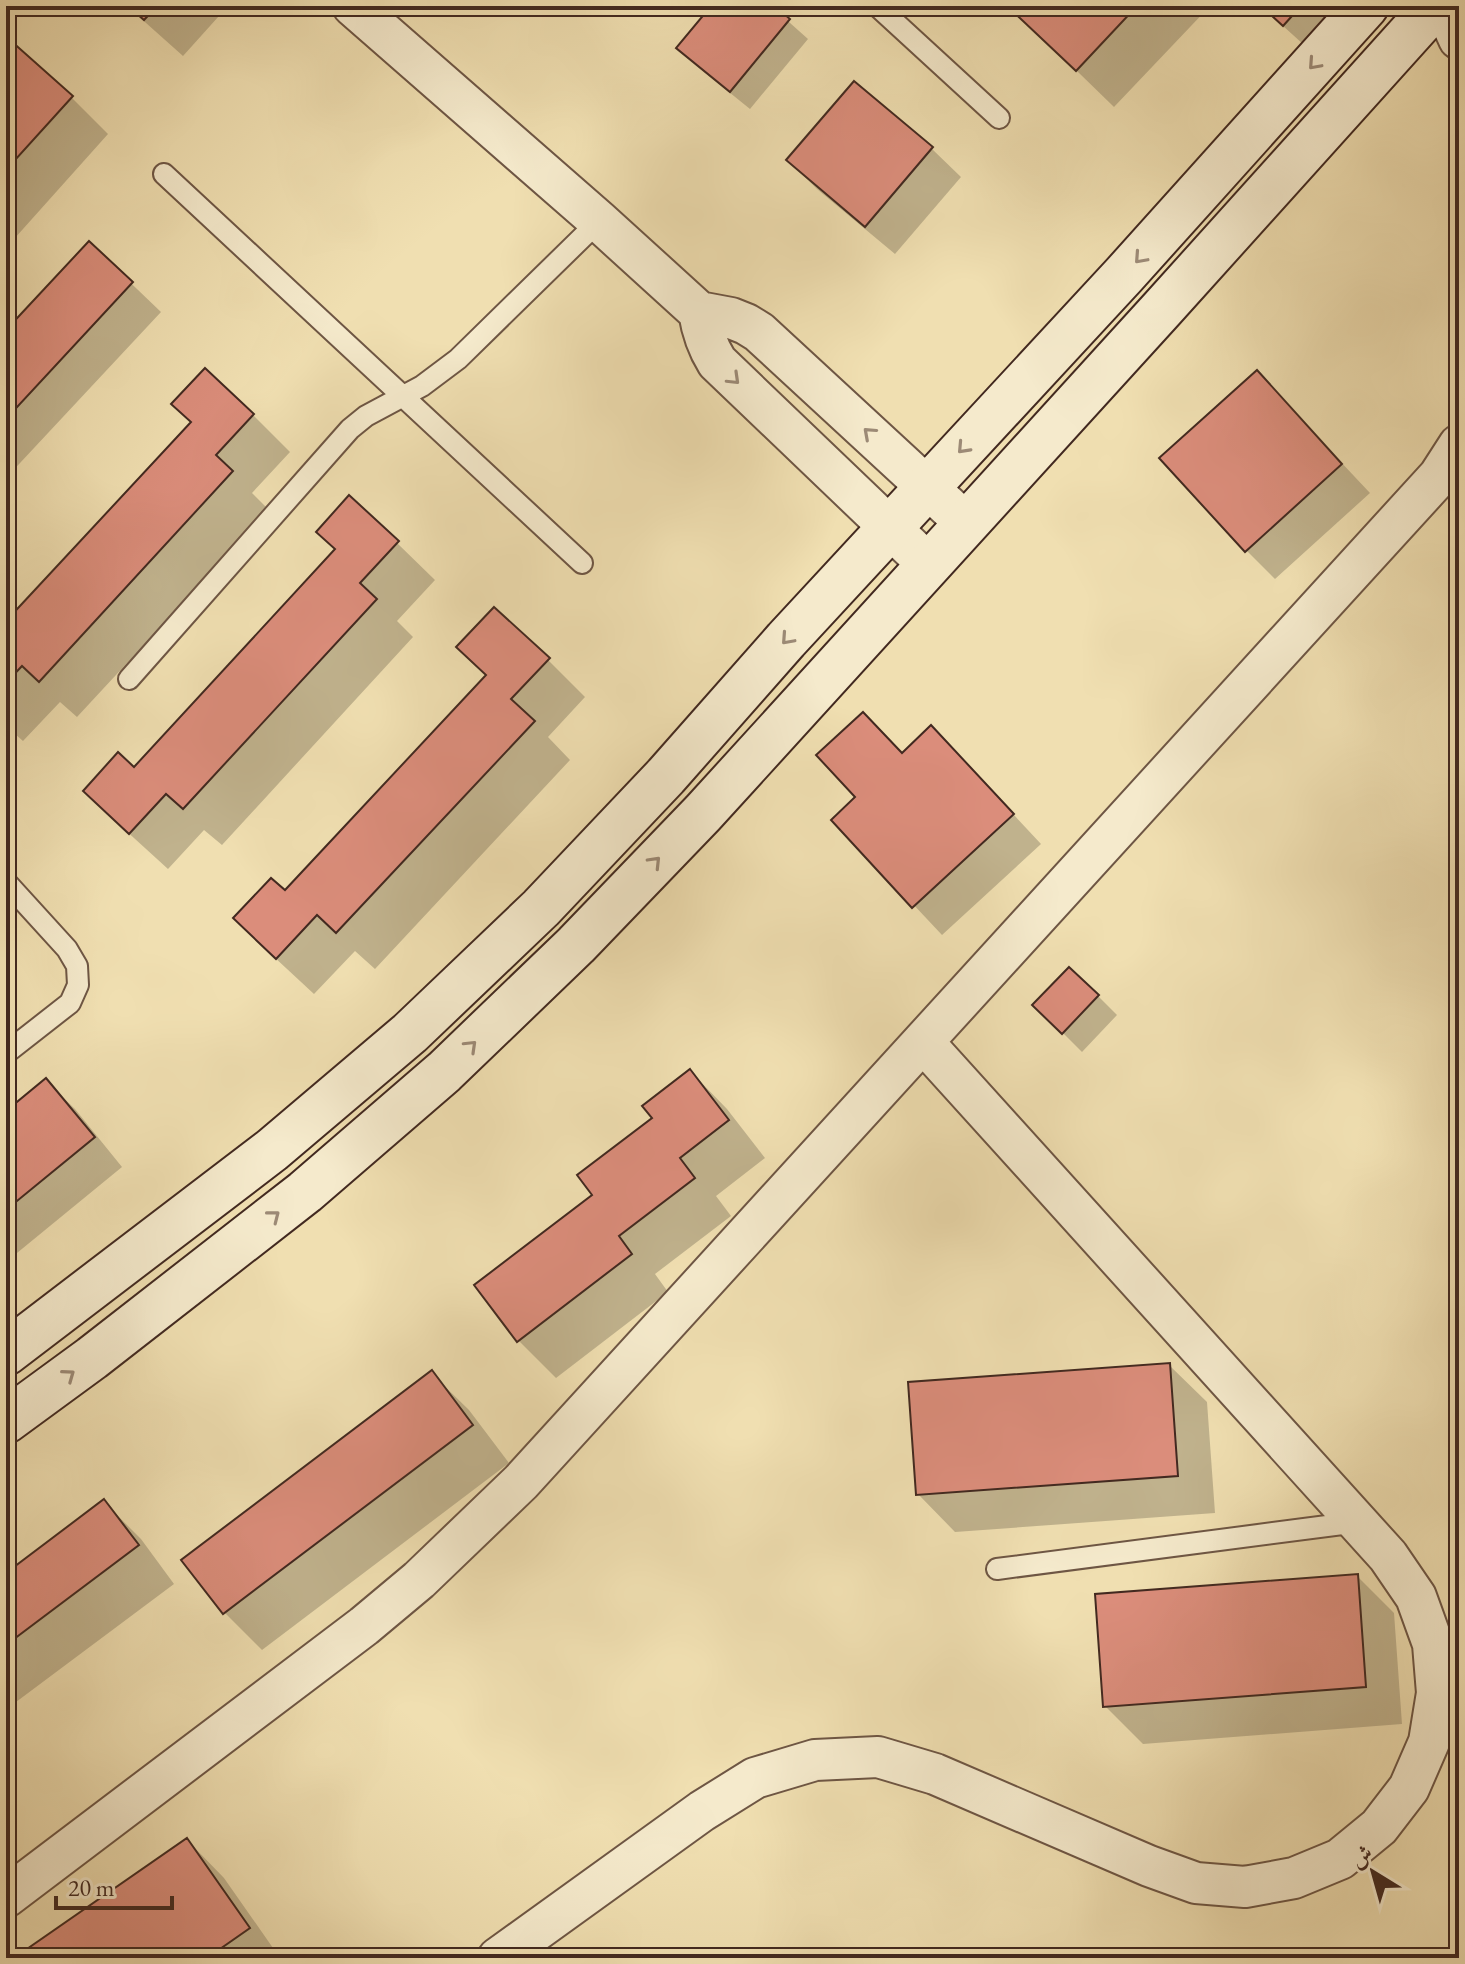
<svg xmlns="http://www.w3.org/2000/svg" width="1465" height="1964" font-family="'EB Garamond',Amiri,serif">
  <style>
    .shadow { fill: #0003 }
    .building { fill: #db8d7b; stroke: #422920; stroke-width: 2 }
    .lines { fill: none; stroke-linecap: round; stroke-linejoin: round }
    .lane-casing { stroke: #6e5644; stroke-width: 24 }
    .street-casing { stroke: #6e5644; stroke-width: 44 }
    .secondary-casing { stroke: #422920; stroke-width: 48 }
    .lane { stroke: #f5eacc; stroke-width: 20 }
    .street { stroke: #f5eacc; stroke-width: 40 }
    .secondary { stroke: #f5eacc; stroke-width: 44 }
    .oneway { stroke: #9c8a76 }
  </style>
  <rect width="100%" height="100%" fill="#f0dfb1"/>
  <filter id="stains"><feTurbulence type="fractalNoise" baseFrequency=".0025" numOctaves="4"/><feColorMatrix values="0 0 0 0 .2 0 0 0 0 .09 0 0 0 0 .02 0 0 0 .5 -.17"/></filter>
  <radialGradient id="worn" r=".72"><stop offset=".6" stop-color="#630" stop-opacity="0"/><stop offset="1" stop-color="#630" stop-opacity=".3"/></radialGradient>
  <!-- shadow -->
  <path class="shadow" d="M 127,6 L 228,6 L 183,56 Z
    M 713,6 L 771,6 L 808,39 L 750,109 L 698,67 L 679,47 Z
    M 1010,6 L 1210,6 L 1114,107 Z
    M 1261,6 L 1356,6 L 1313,53 Z
    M 6,47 L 71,97 L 108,134 L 6,248 Z
    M 854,83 L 932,149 L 961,177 L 895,254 L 817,189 L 788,160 Z
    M 89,243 L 161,312 L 6,478 L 6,333 Z
    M 1257,373 L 1370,493 L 1275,579 L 1247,551 L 1162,458 Z
    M 253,415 L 290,452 L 252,493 L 269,510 L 77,717 L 60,702 L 23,741 L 6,726 L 6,624 Z
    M 397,543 L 435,580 L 397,621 L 413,637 L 222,845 L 204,830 L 168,869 L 123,828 L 134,769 Z
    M 548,660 L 585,697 L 548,737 L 570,760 L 375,969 L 355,951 L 314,994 L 273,956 L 285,893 L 488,676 Z
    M 903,755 L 960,757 L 1041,844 L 942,935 L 834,820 Z
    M 1098,996 L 1117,1015 L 1082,1052 L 1035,1005 Z
    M 690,1071 L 727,1109 L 765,1158 L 716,1196 L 731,1216 L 655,1274 L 668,1292 L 556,1378 L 518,1340 L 595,1196 Z
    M 46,1081 L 75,1109 L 122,1167 L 6,1262 L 6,1114 Z
    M 1169,1365 L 1207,1402 L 1215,1513 L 955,1532 L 918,1494 Z
    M 431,1373 L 469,1410 L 509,1463 L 262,1650 L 225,1613 Z
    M 104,1502 L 141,1539 L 174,1584 L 8,1708 L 6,1707 L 6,1575 Z
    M 1357,1576 L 1394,1613 L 1402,1724 L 1143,1744 L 1105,1706 Z
    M 187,1840 L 224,1878 L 280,1958 L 17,1958 Z"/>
  <!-- building -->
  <path class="building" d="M 128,6 L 157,6 L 144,20 Z
    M 711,6 L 775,6 L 790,19 L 730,92 L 676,48 Z
    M 1007,6 L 1137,6 L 1076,71 Z
    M 1261,6 L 1301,6 L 1283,26 Z
    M 10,40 L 73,96 L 6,170 L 6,44 Z
    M 854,81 L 933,147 L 865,227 L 786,160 Z
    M 89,241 L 133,282 L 6,419 L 6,330 Z
    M 205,368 L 254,414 L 216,455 L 233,471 L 39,682 L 22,666 L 6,683 L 6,621 L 191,422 L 171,404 Z
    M 1257,370 L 1342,464 L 1245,552 L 1159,458 Z
    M 349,495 L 399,541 L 360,583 L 377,599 L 183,809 L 166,794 L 129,834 L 83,791 L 118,752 L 134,767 L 335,549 L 316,532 Z
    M 494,607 L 550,658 L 511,699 L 535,721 L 336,933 L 317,915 L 276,959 L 233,918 L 271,878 L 285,890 L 486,675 L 456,647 Z
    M 863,712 L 902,753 L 931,725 L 1014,814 L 912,908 L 831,820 L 855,797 L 816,755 Z
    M 1069,967 L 1099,995 L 1062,1034 L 1032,1005 Z
    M 690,1069 L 729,1120 L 680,1158 L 695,1178 L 619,1236 L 632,1254 L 517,1342 L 474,1285 L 592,1195 L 577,1175 L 652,1118 L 642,1106 Z
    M 46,1078 L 95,1137 L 6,1210 L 6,1111 Z
    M 1170,1363 L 1178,1476 L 916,1495 L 908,1382 Z
    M 432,1370 L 473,1425 L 223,1614 L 181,1560 Z
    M 104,1499 L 139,1545 L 6,1645 L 6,1573 Z
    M 1358,1574 L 1366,1687 L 1103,1707 L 1095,1594 Z
    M 187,1838 L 250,1928 L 207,1958 L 14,1958 Z"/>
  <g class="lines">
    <defs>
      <path id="lane" d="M 877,6 L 999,118
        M 164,174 L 582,563
        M 129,679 L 350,429 L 366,416 L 422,386 L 458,359 L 599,221
        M 6,882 L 67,949 L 77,966 L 78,985 L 70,1003 L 6,1053
        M 997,1569 L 1358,1522"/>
      <path id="street" d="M 353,6 L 599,221 L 699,312 L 731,318 L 746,324 L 759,332 L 967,524
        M 1444,6 L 1459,39
        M 699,312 C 702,331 707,346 717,362 L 929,565
        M 6,1897 L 364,1626 L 419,1580 L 521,1482 L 1439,476 L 1459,445
        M 498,1958 L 702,1811 L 755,1778 L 815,1760 L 878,1757 L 935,1774 L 1149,1866 L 1196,1883 L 1245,1887 L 1294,1878 L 1340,1859 L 1379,1827 L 1409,1788 L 1429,1742 L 1437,1693 L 1433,1644 L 1416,1597 L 1388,1556 L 923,1042"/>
      <path id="secondary" d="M 6,1353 L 272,1150 L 410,1033 L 541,908 L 666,776 L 786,640 L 1124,275 L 1366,6
        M 6,1421 L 92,1358 L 305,1192 L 444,1072 L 576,945 L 703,813 L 1162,309 L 1435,6"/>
    </defs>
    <!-- lane casing -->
    <use href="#lane" class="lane-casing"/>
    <!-- street casing -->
    <use href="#street" class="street-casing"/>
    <!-- secondary casing -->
    <use href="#secondary" class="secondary-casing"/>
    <!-- lane -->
    <use href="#lane" class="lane"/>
    <!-- street -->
    <use href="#street" class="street"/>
    <!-- secondary -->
    <use href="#secondary" class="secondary"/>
  </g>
  <!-- one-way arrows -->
  <defs><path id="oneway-chevron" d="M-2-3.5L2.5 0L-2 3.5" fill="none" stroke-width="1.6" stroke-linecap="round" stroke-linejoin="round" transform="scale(2)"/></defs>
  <g class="oneway">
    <use href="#oneway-chevron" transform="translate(1314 64) rotate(132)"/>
    <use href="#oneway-chevron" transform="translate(1140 258) rotate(132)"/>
    <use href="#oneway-chevron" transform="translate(734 379) rotate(44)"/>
    <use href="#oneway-chevron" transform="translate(869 433) rotate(-138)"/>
    <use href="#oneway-chevron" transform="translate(963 448) rotate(133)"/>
    <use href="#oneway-chevron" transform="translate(787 639) rotate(132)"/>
    <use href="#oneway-chevron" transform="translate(655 862) rotate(-46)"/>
    <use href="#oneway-chevron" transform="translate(471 1046) rotate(-44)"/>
    <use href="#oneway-chevron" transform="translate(274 1216) rotate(-38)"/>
    <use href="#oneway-chevron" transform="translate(69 1375) rotate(-36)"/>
  </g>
  <!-- margin -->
  <rect width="1465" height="1964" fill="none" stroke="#f0dfb1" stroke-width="32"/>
  <rect x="8" y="8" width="1449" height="1948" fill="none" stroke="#422920" stroke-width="4"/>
  <rect x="16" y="16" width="1433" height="1932" fill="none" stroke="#422920" stroke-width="2"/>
  <!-- north arrow -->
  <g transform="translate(1373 1872) rotate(323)" stroke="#f5eacc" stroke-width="6" paint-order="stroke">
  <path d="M0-6L14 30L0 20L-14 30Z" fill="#422920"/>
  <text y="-12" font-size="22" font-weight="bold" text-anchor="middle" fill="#422920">ش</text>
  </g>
  <!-- scale -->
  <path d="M56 1896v12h116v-12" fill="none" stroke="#422920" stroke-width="4"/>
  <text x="68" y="1896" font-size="24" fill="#422920" stroke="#f5eacc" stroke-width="6" paint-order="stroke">20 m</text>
  <rect width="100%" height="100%" filter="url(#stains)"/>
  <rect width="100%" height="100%" fill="url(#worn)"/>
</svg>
